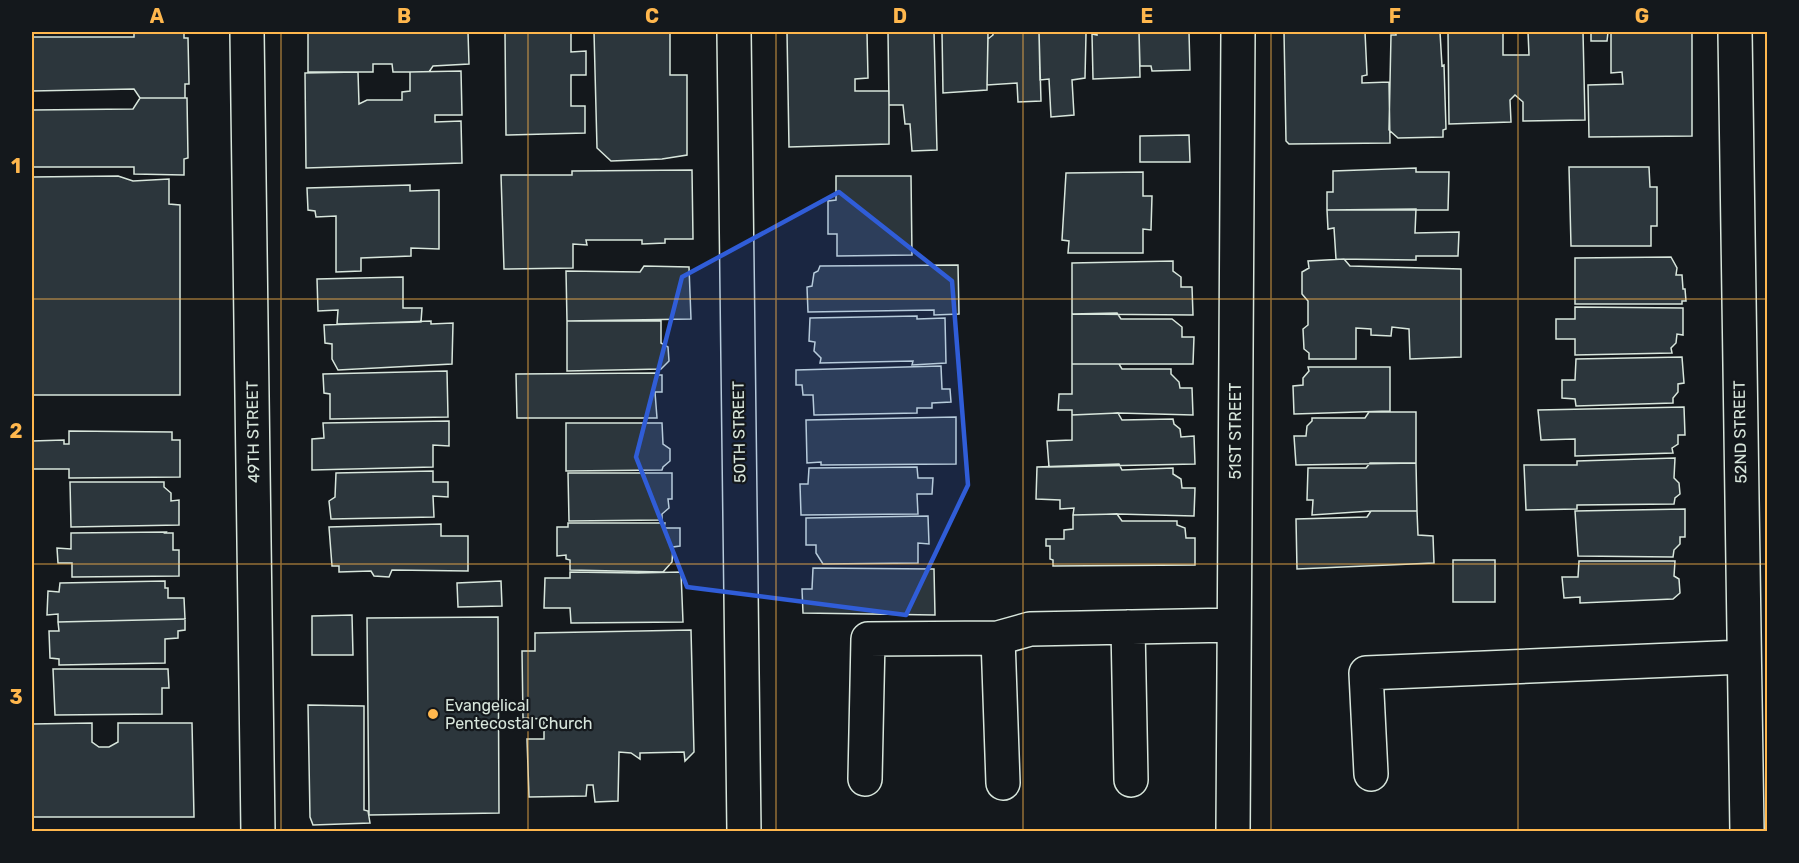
<svg xmlns="http://www.w3.org/2000/svg" width="1799" height="863" font-family="Rubik,sans-serif">
  <style>
    .building { fill: #2c363c; stroke: #d8e6dc; stroke-width: 1.5 }
    .lines { fill: none; stroke-linecap: round; stroke-linejoin: round }
    .minor-casing { stroke: #d8e6dc; stroke-width: 36 }
    .minor { stroke: #14181c; stroke-width: 33 }
    .marked { fill: #305dd8; fill-opacity: 0.2; stroke: #305dd8; stroke-width: 4.5; stroke-linejoin: round }
    .grid { fill: none; stroke: #ffb74d; stroke-width: 1.5; stroke-opacity: 0.55 }
    .poi-dot { fill: #ffb74d; stroke: #14181c; stroke-width: 2 }
    .labels { text-anchor: middle; dominant-baseline: central; stroke-width: 4.5; stroke-linejoin: round; paint-order: stroke }
    .street-label { font-size: 16px; fill: #d8e6dc; stroke: #14181c }
    .poi-label { font-size: 16px; fill: #d8e6dc; stroke: #14181c; text-anchor: start }
    .neatline { fill: none; stroke: #ffb74d; stroke-width: 2 }
    .grid-label { font-size: 20px; text-anchor: middle; font-weight: bold; fill: #ffb74d }
  </style>
  <rect width="100%" height="100%" fill="#14181c"/>
  <!-- building -->
  <path class="building" d="M 134,32 L 184,32 L 184,38 L 188,38 L 189,84 L 185,84 L 185,98 L 140,98 L 134,89 L 32,91 L 32,37 L 134,37 Z
    M 308,32 L 468,32 L 469,64 L 433,66 L 429,72 L 393,72 L 392,64 L 373,64 L 373,72 L 308,72 Z
    M 505,32 L 571,32 L 571,52 L 586,51 L 586,75 L 571,75 L 571,106 L 585,106 L 585,133 L 506,135 Z
    M 594,32 L 670,32 L 670,75 L 687,75 L 687,155 L 662,159 L 611,161 L 597,148 Z
    M 787,32 L 867,32 L 868,78 L 855,79 L 855,91 L 889,91 L 889,144 L 789,147 Z
    M 888,32 L 934,32 L 937,150 L 912,151 L 910,124 L 905,124 L 903,105 L 889,105 Z
    M 942,32 L 988,32 L 987,90 L 943,93 Z
    M 993,32 L 1039,32 L 1041,101 L 1018,102 L 1017,83 L 987,85 L 988,39 L 993,35 Z
    M 1039,32 L 1085,32 L 1086,34 L 1085,78 L 1072,80 L 1074,115 L 1051,117 L 1049,79 L 1040,80 Z
    M 1097,32 L 1139,32 L 1140,77 L 1093,79 L 1092,34 L 1097,35 Z
    M 1139,32 L 1189,32 L 1190,70 L 1152,71 L 1151,66 L 1140,66 Z
    M 1284,32 L 1365,32 L 1367,75 L 1362,76 L 1362,83 L 1389,82 L 1390,143 L 1289,144 L 1286,141 Z
    M 1396,32 L 1440,32 L 1442,66 L 1444,65 L 1446,129 L 1443,130 L 1443,137 L 1398,138 L 1389,130 L 1391,35 L 1396,35 Z
    M 1448,32 L 1503,32 L 1503,55 L 1529,55 L 1528,32 L 1583,32 L 1585,120 L 1523,121 L 1523,102 L 1515,95 L 1510,100 L 1511,122 L 1449,124 Z
    M 1591,32 L 1608,32 L 1607,41 L 1591,41 Z
    M 1611,32 L 1692,32 L 1692,136 L 1589,137 L 1588,85 L 1623,84 L 1622,72 L 1611,73 Z
    M 461,71 L 462,115 L 435,115 L 435,122 L 461,121 L 462,163 L 306,168 L 305,73 L 358,72 L 359,104 L 367,100 L 402,100 L 402,92 L 410,91 L 410,72 Z
    M 140,98 L 187,98 L 188,158 L 184,159 L 184,175 L 134,174 L 134,167 L 32,167 L 32,110 L 133,109 Z
    M 1189,135 L 1190,162 L 1140,162 L 1140,136 Z
    M 1569,167 L 1649,167 L 1650,187 L 1657,187 L 1657,226 L 1651,226 L 1651,246 L 1571,246 Z
    M 1416,168 L 1416,172 L 1449,172 L 1448,210 L 1327,210 L 1327,192 L 1333,192 L 1333,171 Z
    M 692,170 L 693,239 L 665,239 L 665,243 L 642,244 L 642,240 L 586,240 L 587,245 L 573,244 L 573,268 L 504,269 L 501,175 L 572,175 L 572,171 Z
    M 1143,172 L 1143,196 L 1152,196 L 1151,230 L 1143,229 L 1143,253 L 1068,253 L 1069,241 L 1062,240 L 1066,173 Z
    M 118,176 L 133,181 L 169,179 L 169,204 L 180,205 L 180,395 L 32,395 L 32,177 Z
    M 836,176 L 911,176 L 912,255 L 837,256 L 837,234 L 828,234 L 828,201 L 836,200 Z
    M 410,185 L 410,191 L 439,190 L 439,249 L 411,248 L 411,256 L 361,258 L 361,271 L 336,272 L 336,216 L 316,217 L 315,211 L 308,210 L 307,188 Z
    M 1416,209 L 1415,233 L 1459,232 L 1458,256 L 1416,256 L 1416,260 L 1336,259 L 1334,228 L 1328,229 L 1327,210 Z
    M 1671,257 L 1677,268 L 1676,275 L 1682,275 L 1683,289 L 1685,289 L 1686,301 L 1682,301 L 1682,304 L 1575,304 L 1575,258 Z
    M 1344,259 L 1350,266 L 1461,269 L 1461,357 L 1410,359 L 1409,329 L 1392,327 L 1391,336 L 1371,335 L 1371,329 L 1356,328 L 1356,359 L 1309,359 L 1309,353 L 1304,349 L 1303,329 L 1308,325 L 1308,301 L 1302,294 L 1302,272 L 1309,268 L 1308,261 Z
    M 1173,261 L 1173,271 L 1181,277 L 1181,287 L 1192,287 L 1193,315 L 1072,314 L 1072,263 Z
    M 958,265 L 959,314 L 934,315 L 934,310 L 808,312 L 807,287 L 812,286 L 814,273 L 818,271 L 820,266 Z
    M 644,266 L 689,267 L 691,319 L 567,321 L 566,271 L 640,272 Z
    M 403,277 L 403,308 L 422,308 L 421,322 L 337,324 L 338,310 L 318,311 L 317,279 Z
    M 1575,307 L 1683,308 L 1683,335 L 1677,334 L 1676,343 L 1671,348 L 1672,353 L 1575,355 L 1575,339 L 1556,339 L 1556,319 L 1575,319 Z
    M 1117,313 L 1121,319 L 1172,319 L 1182,327 L 1182,337 L 1194,337 L 1193,364 L 1072,364 L 1072,314 Z
    M 917,316 L 917,319 L 945,318 L 946,363 L 912,365 L 913,361 L 820,363 L 821,358 L 814,351 L 815,342 L 809,341 L 810,318 Z
    M 431,321 L 431,324 L 453,323 L 452,364 L 338,370 L 332,359 L 332,344 L 325,343 L 324,325 Z
    M 567,321 L 661,321 L 661,343 L 668,347 L 669,361 L 661,369 L 567,371 Z
    M 1682,357 L 1684,383 L 1678,384 L 1678,392 L 1673,398 L 1673,403 L 1576,406 L 1575,399 L 1562,398 L 1562,380 L 1575,380 L 1576,359 Z
    M 1072,364 L 1119,364 L 1122,369 L 1171,369 L 1171,374 L 1179,382 L 1180,388 L 1192,388 L 1193,415 L 1118,413 L 1072,415 L 1072,410 L 1058,410 L 1059,394 L 1072,394 Z
    M 941,366 L 942,389 L 950,389 L 951,402 L 932,403 L 932,408 L 917,408 L 917,413 L 814,415 L 813,395 L 803,395 L 802,385 L 796,385 L 796,370 Z
    M 1308,367 L 1390,367 L 1390,411 L 1294,414 L 1293,386 L 1303,385 L 1303,378 L 1309,371 Z
    M 447,371 L 448,417 L 330,419 L 330,394 L 324,393 L 323,374 Z
    M 656,373 L 656,375 L 662,375 L 662,392 L 655,392 L 657,418 L 517,418 L 516,374 Z
    M 1684,407 L 1685,435 L 1678,435 L 1678,444 L 1672,448 L 1673,453 L 1575,456 L 1575,439 L 1541,440 L 1538,410 Z
    M 1369,412 L 1416,412 L 1416,463 L 1296,465 L 1294,436 L 1306,436 L 1307,426 L 1312,421 L 1312,418 L 1365,418 Z
    M 1118,413 L 1122,420 L 1173,419 L 1174,424 L 1180,429 L 1181,437 L 1194,436 L 1195,464 L 1049,467 L 1047,441 L 1072,440 L 1072,415 Z
    M 956,417 L 956,464 L 821,465 L 821,462 L 807,463 L 806,420 Z
    M 449,421 L 449,446 L 433,445 L 433,467 L 312,470 L 312,439 L 324,438 L 323,423 Z
    M 566,423 L 662,423 L 663,444 L 670,449 L 670,461 L 663,467 L 662,470 L 566,471 Z
    M 69,431 L 172,432 L 172,440 L 180,440 L 180,477 L 69,478 L 69,469 L 32,469 L 32,441 L 64,440 L 64,444 L 69,444 Z
    M 1675,458 L 1674,478 L 1679,483 L 1680,494 L 1675,498 L 1674,504 L 1577,505 L 1577,509 L 1526,510 L 1524,465 L 1577,465 L 1577,461 Z
    M 1370,463 L 1416,463 L 1417,511 L 1371,511 L 1312,515 L 1313,500 L 1307,500 L 1308,468 L 1366,468 Z
    M 1119,464 L 1122,470 L 1173,468 L 1173,474 L 1181,479 L 1182,488 L 1195,488 L 1194,516 L 1117,514 L 1073,515 L 1074,508 L 1060,509 L 1060,500 L 1036,499 L 1037,467 Z
    M 917,467 L 918,478 L 933,478 L 932,494 L 917,494 L 918,514 L 801,515 L 800,484 L 808,484 L 809,468 Z
    M 433,471 L 433,482 L 448,482 L 448,497 L 433,496 L 434,517 L 331,519 L 329,501 L 335,497 L 336,473 Z
    M 568,473 L 672,473 L 672,499 L 668,499 L 669,508 L 662,514 L 662,520 L 569,521 Z
    M 70,482 L 164,482 L 164,487 L 171,493 L 171,501 L 179,500 L 179,525 L 71,527 Z
    M 1685,509 L 1685,537 L 1680,537 L 1680,544 L 1674,550 L 1673,557 L 1578,556 L 1575,511 Z
    M 1371,511 L 1417,511 L 1418,535 L 1433,536 L 1434,563 L 1297,569 L 1296,519 L 1367,517 Z
    M 1117,514 L 1122,521 L 1177,521 L 1177,525 L 1185,528 L 1186,538 L 1195,538 L 1195,565 L 1053,566 L 1053,560 L 1050,559 L 1050,546 L 1046,546 L 1046,539 L 1064,539 L 1064,530 L 1073,529 L 1073,515 Z
    M 928,516 L 929,544 L 918,543 L 918,563 L 823,564 L 816,553 L 816,545 L 806,545 L 806,518 Z
    M 568,523 L 665,523 L 664,528 L 680,528 L 680,546 L 673,547 L 672,562 L 663,572 L 570,570 L 570,560 L 566,559 L 566,555 L 557,556 L 557,527 L 568,527 Z
    M 441,524 L 441,536 L 468,536 L 468,571 L 392,570 L 389,577 L 374,576 L 371,571 L 339,572 L 339,566 L 332,566 L 329,527 Z
    M 166,532 L 165,533 L 173,533 L 173,550 L 179,550 L 179,576 L 72,577 L 72,563 L 58,563 L 57,548 L 71,549 L 71,533 Z
    M 1453,560 L 1495,560 L 1495,602 L 1453,602 Z
    M 1579,561 L 1675,561 L 1674,576 L 1679,579 L 1680,593 L 1673,599 L 1580,603 L 1580,597 L 1564,598 L 1562,577 L 1578,577 Z
    M 813,568 L 934,569 L 935,615 L 803,613 L 802,589 L 812,589 Z
    M 570,572 L 637,573 L 681,572 L 683,622 L 571,623 L 570,608 L 544,608 L 545,578 L 570,578 Z
    M 165,581 L 165,588 L 168,588 L 168,598 L 184,598 L 185,619 L 58,622 L 58,614 L 47,615 L 48,591 L 59,592 L 60,583 Z
    M 501,581 L 502,606 L 458,607 L 457,583 Z
    M 352,615 L 353,655 L 312,655 L 312,616 Z
    M 498,617 L 499,813 L 369,815 L 367,618 Z
    M 185,619 L 185,630 L 178,631 L 178,638 L 165,639 L 165,663 L 59,665 L 59,659 L 50,658 L 49,631 L 59,631 L 58,622 Z
    M 691,630 L 694,752 L 685,761 L 684,752 L 640,753 L 640,759 L 631,753 L 619,752 L 618,801 L 595,802 L 593,785 L 587,785 L 586,796 L 529,797 L 527,739 L 544,739 L 544,719 L 523,718 L 522,651 L 535,651 L 535,633 Z
    M 53,669 L 168,669 L 169,688 L 162,688 L 162,714 L 55,715 Z
    M 308,705 L 364,706 L 364,810 L 368,811 L 370,823 L 313,825 L 310,817 Z
    M 92,723 L 92,742 L 99,747 L 109,747 L 118,742 L 118,723 L 192,723 L 194,817 L 32,817 L 32,724 Z"/>
  <g class="lines">
    <defs>
      <path id="minor" d="M 247,32 L 258,832
        M 734,32 L 744,832
        M 1735,32 L 1747,832
        M 1128,627 L 1131,780
        M 998,638 L 1003,783
        M 1371,774 L 1366,673 L 1743,657
        M 865,779 L 868,639 L 998,638 L 1030,629 L 1234,625
        M 1233,832 L 1238,32"/>
    </defs>
    <!-- minor casing -->
    <use href="#minor" class="minor-casing"/>
    <!-- minor -->
    <use href="#minor" class="minor"/>
  </g>
  <!-- marked area -->
  <path class="marked" d="M 839,192 L 952,281 L 968,485 L 906,615 L 687,587 L 636,457 L 682,277 Z"/>
  <!-- grid -->
  <path class="grid" d="M 281,32 L 281,832M 528,32 L 528,832M 776,32 L 776,832M 1023,32 L 1023,832M 1271,32 L 1271,832M 1518,32 L 1518,832M 32,299 L 1768,299M 32,564 L 1768,564"/>
  <!-- markers -->
  <circle class="poi-dot" cx="433" cy="714" r="6"/>
  <g class="labels">
    <!-- street labels -->
    <g class="street-label">
      <text transform="translate(1235 431) rotate(-90)">51ST STREET</text>
      <text transform="translate(253 432) rotate(-91)">49TH STREET</text>
      <text transform="translate(739 432) rotate(-91)">50TH STREET</text>
      <text transform="translate(1740 432) rotate(-91)">52ND STREET</text>
    </g>
    <!-- poi labels -->
    <g class="poi-label">
      <text x="445" y="705">Evangelical<tspan x="445" dy="18">Pentecostal Church</tspan></text>
    </g>
  </g>
  <!-- border -->
  <rect width="1799" height="863" fill="none" stroke="#14181c" stroke-width="66"/>
  <rect x="33" y="33" width="1733" height="797" class="neatline"/>
  <g class="grid-label">
    <text x="157" y="23">A</text>
    <text x="404" y="23">B</text>
    <text x="652" y="23">C</text>
    <text x="900" y="23">D</text>
    <text x="1147" y="23">E</text>
    <text x="1395" y="23">F</text>
    <text x="1642" y="23">G</text>
    <text x="16" y="173">1</text>
    <text x="16" y="438">2</text>
    <text x="16" y="704">3</text>
  </g>
</svg>
